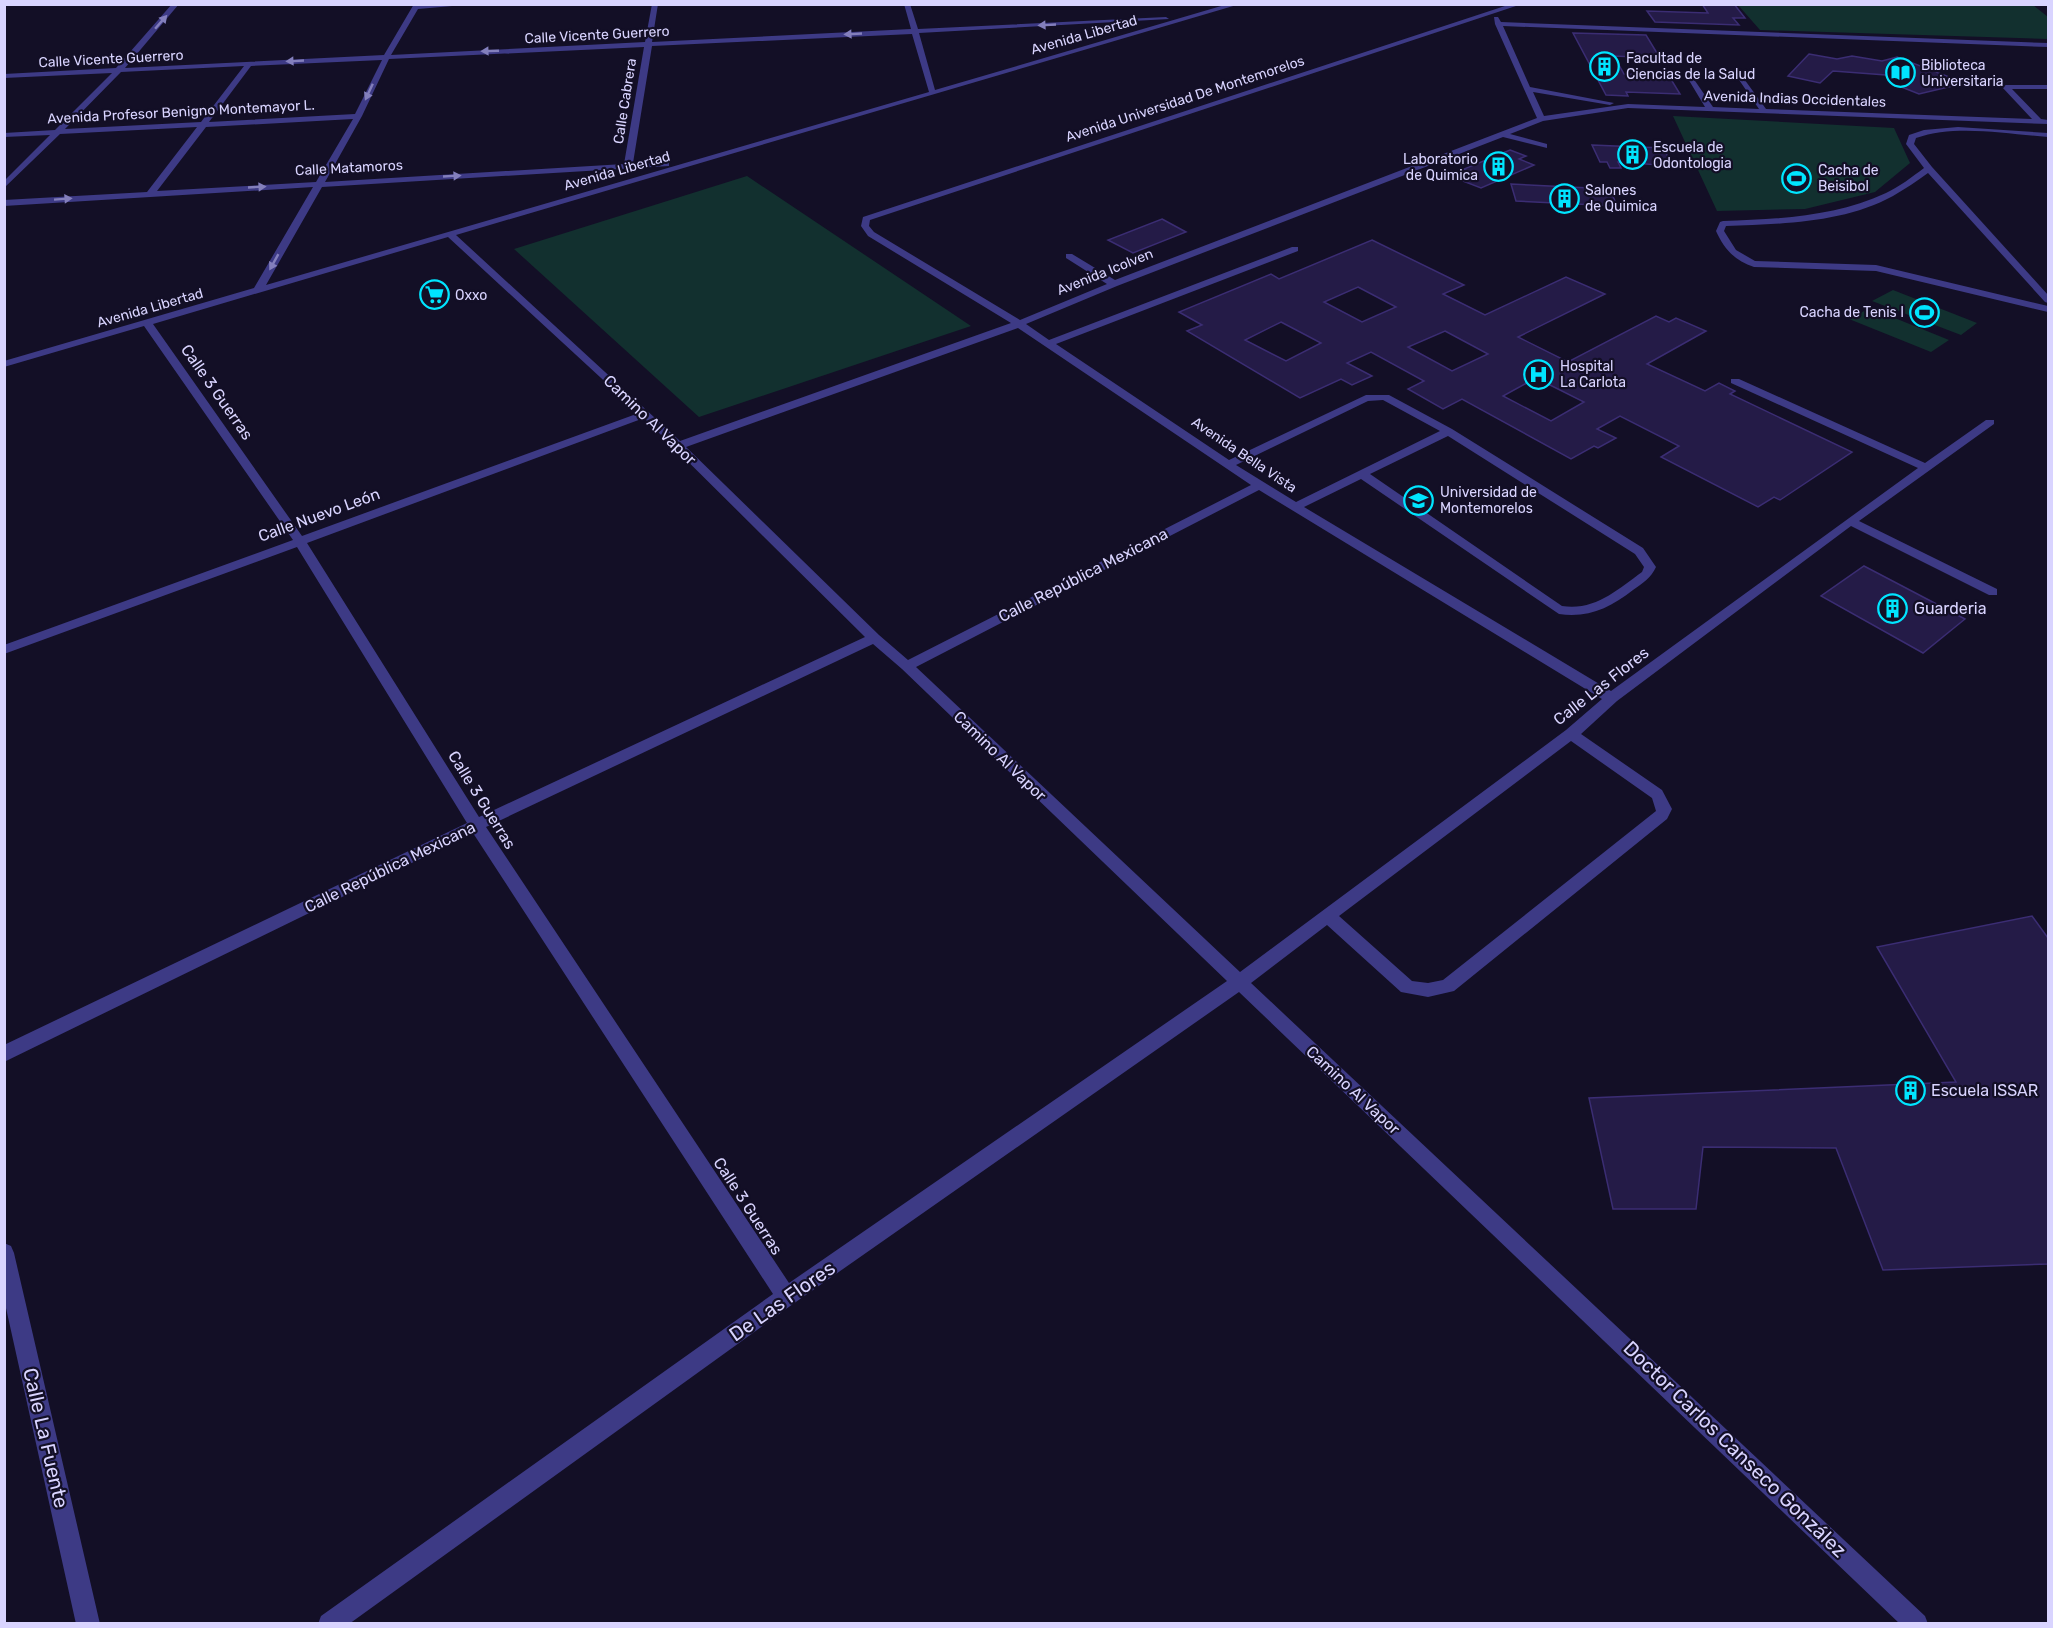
<svg xmlns="http://www.w3.org/2000/svg" width="2053" height="1628" font-family="Rubik,sans-serif">
  <style>
    .green { fill: #12302f }
    .building { fill: #241b47; stroke: #3b2d73; stroke-width: 1.5; fill-rule: evenodd }
    .lines { fill: none; stroke-linecap: round; stroke-linejoin: round }
    .minor { fill: #3d3a85; fill-rule: evenodd }
    .oneway { fill: #837fbc }
    .labels { text-anchor: middle; dominant-baseline: central; stroke-width: 4.5; stroke-linejoin: round; paint-order: stroke }
    .far-street-label { font-size: 14px; fill: #d9d4ff; stroke: #130f26 }
    .far-poi-label { font-size: 14px; fill: #d9d4ff; stroke: #130f26; text-anchor: start }
    .street-label { font-size: 16px; fill: #d9d4ff; stroke: #130f26 }
    .poi-label { font-size: 16px; fill: #d9d4ff; stroke: #130f26; text-anchor: start }
    .near-street-label { font-size: 20px; fill: #d9d4ff; stroke: #130f26 }
  </style>
  <rect width="100%" height="100%" fill="#130f26"/>
  <!-- green -->
  <path class="green" d="M 1738,5 L 2033,5 L 2048,17 L 2048,39 L 1760,30 Z
    M 1673,116 L 1894,128 L 1910,163 L 1875,192 L 1805,209 L 1717,211 Z
    M 747,176 L 971,326 L 699,417 L 514,249 Z
    M 1893,290 L 1977,323 L 1961,335 L 1872,301 Z
    M 1870,308 L 1949,340 L 1931,352 L 1849,319 Z"/>
  <!-- building -->
  <path class="building" d="M 1702,4 L 1734,4 L 1745,18 L 1733,18 L 1739,25 L 1655,22 L 1647,11 L 1708,13 Z
    M 1573,33 L 1646,35 L 1660,58 L 1614,56 L 1624,74 L 1669,76 L 1680,94 L 1626,92 L 1628,96 L 1606,95 Z
    M 1809,54 L 1837,59 L 1852,56 L 1882,61 L 1897,57 L 1965,83 L 1919,94 L 1899,86 L 1886,75 L 1833,71 L 1820,83 L 1788,76 Z
    M 1592,145 L 1663,148 L 1673,166 L 1618,162 L 1621,168 L 1610,168 L 1607,162 L 1600,162 Z
    M 1510,150 L 1526,156 L 1519,159 L 1534,165 L 1481,188 L 1455,178 L 1469,172 L 1464,169 Z
    M 1511,184 L 1610,189 L 1617,206 L 1516,201 Z
    M 1162,219 L 1186,232 L 1133,253 L 1108,240 Z
    M 1372,240 L 1464,285 L 1443,294 L 1485,315 L 1566,277 L 1605,294 L 1518,337 L 1568,362 L 1656,316 L 1669,322 L 1676,318 L 1706,331 L 1647,364 L 1705,391 L 1719,383 L 1735,391 L 1730,394 L 1852,452 L 1780,500 L 1774,497 L 1758,507 L 1661,457 L 1679,446 L 1620,416 L 1597,429 L 1616,438 L 1598,448 L 1594,446 L 1571,459 L 1462,399 L 1443,409 L 1408,389 L 1424,381 L 1371,352 L 1347,363 L 1372,376 L 1352,385 L 1341,379 L 1300,398 L 1187,331 L 1202,325 L 1179,312 L 1271,274 L 1279,279 ZM 1358,287 L 1396,307 L 1362,322 L 1324,302 ZM 1281,322 L 1321,343 L 1286,361 L 1245,340 ZM 1445,331 L 1488,354 L 1452,371 L 1408,347 ZM 1536,378 L 1584,402 L 1551,421 L 1503,396 Z
    M 1864,566 L 1965,619 L 1923,653 L 1821,596 Z
    M 2032,916 L 2048,938 L 2048,1264 L 1883,1270 L 1836,1148 L 1703,1147 L 1696,1209 L 1613,1209 L 1589,1098 L 1956,1082 L 1877,947 Z"/>
  <g class="lines">
    <!-- minor -->
    <path class="minor" d="M 172,4 L 179,4 L 125,68 L 384,55 L 414,4 L 475,4 L 418,9 L 391,55 L 645,42 L 652,4 L 658,4 L 652,42 L 911,29 L 904,4 L 910,4 L 918,29 L 1166,17 L 1169,19 L 919,33 L 935,90 L 1228,4 L 1240,4 L 456,235 L 680,441 L 1011,323 L 868,236 L 861,226 L 863,217 L 1511,4 L 1522,4 L 879,217 L 870,220 L 869,226 L 874,232 L 1020,320 L 1107,284 L 1066,258 L 1066,254 L 1072,254 L 1115,280 L 1537,118 L 1495,24 L 1494,17 L 1498,17 L 1501,22 L 2048,43 L 2048,47 L 1503,26 L 1530,87 L 1614,103 L 1610,105 L 1533,92 L 1544,116 L 1628,104 L 1705,107 L 1687,77 L 1691,75 L 1713,107 L 1759,109 L 1735,74 L 1739,72 L 1766,109 L 2032,119 L 2002,87 L 2006,85 L 2048,85 L 2048,89 L 2012,89 L 2041,119 L 2048,120 L 2048,124 L 1628,108 L 1543,121 L 1510,134 L 1547,144 L 1547,148 L 1503,137 L 1117,286 L 1026,324 L 1049,340 L 1292,247 L 1298,247 L 1298,251 L 1056,344 L 1229,460 L 1366,395 L 1389,395 L 1452,429 L 1643,548 L 1656,567 C 1651,578 1643,583 1633,590 C 1610,608 1589,618 1559,614 L 1361,479 L 1304,507 L 1611,691 L 1918,468 L 1731,383 L 1731,379 L 1739,379 L 1925,463 L 1986,420 L 1994,420 L 1994,424 L 1859,521 L 1997,589 L 1997,595 L 1989,595 L 1851,526 L 1617,701 L 1581,734 L 1662,790 L 1672,809 L 1667,819 L 1454,991 L 1428,997 L 1401,992 L 1327,925 L 1251,983 L 1925,1616 L 1928,1624 L 1900,1624 L 1239,992 L 793,1304 L 349,1624 L 318,1624 L 321,1616 L 773,1294 L 473,833 L 4,1062 L 4,1045 L 467,823 L 297,547 L 4,654 L 4,645 L 293,540 L 144,326 L 4,367 L 4,361 L 254,288 L 313,187 L 4,206 L 4,200 L 147,192 L 197,127 L 60,134 L 4,188 L 4,181 L 50,135 L 4,137 L 4,133 L 55,130 L 112,73 L 4,78 L 4,74 L 116,68 ZM 912,34 L 929,92 L 266,285 L 322,187 L 669,166 L 669,162 L 666,162 L 633,163 L 652,46 ZM 644,47 L 624,164 L 325,182 L 362,116 L 389,59 ZM 382,60 L 355,114 L 209,122 L 251,66 ZM 244,66 L 201,122 L 65,129 L 121,72 ZM 353,119 L 316,182 L 157,191 L 206,127 ZM 448,237 L 639,413 L 302,536 L 153,324 ZM 1018,328 L 1251,485 L 908,660 L 879,635 L 686,447 ZM 1383,400 L 1440,431 L 1296,502 L 1236,465 L 1368,401 ZM 644,418 L 865,637 L 479,817 L 307,543 ZM 1448,436 L 1635,554 L 1644,567 L 1642,572 C 1617,590 1595,611 1562,606 L 1370,474 ZM 1259,490 L 1602,699 L 1566,730 L 1240,972 L 916,667 ZM 873,644 L 902,669 L 1227,981 L 789,1283 L 486,827 ZM 1571,741 L 1652,798 L 1656,811 L 1443,980 L 1428,983 L 1412,981 L 1339,916 Z
      M 1958,127 L 2048,133 L 2048,137 C 2006,134 1956,124 1916,138 L 1914,144 L 1932,167 L 2048,295 L 2048,303 L 2045,302 L 1928,173 C 1917,181 1905,189 1893,196 C 1844,223 1781,224 1726,226 L 1724,231 L 1736,250 L 1755,261 L 1876,265 L 2048,306 L 2048,312 L 1876,271 L 1754,267 C 1735,261 1724,249 1716,231 L 1720,222 L 1723,221 C 1777,219 1835,217 1886,193 C 1899,187 1912,177 1924,168 L 1906,144 L 1909,135 L 1924,130 Z
      M 4,1243 L 11,1246 L 14,1253 L 100,1624 L 76,1624 L 4,1299 Z"/>
  </g>
  <!-- one-way arrows -->
  <defs><path id="oneway-solid" d="M-6-.8H1V-3.2L6.5 0L1 3.2V.8H-6Z" transform="scale(1.5)"/></defs>
  <g class="oneway">
    <use href="#oneway-solid" transform="translate(161 22) rotate(-49)"/>
    <use href="#oneway-solid" transform="translate(1047 25) rotate(177)"/>
    <use href="#oneway-solid" transform="translate(853 34) rotate(177)"/>
    <use href="#oneway-solid" transform="translate(490 51) rotate(178)"/>
    <use href="#oneway-solid" transform="translate(295 61) rotate(177)"/>
    <use href="#oneway-solid" transform="translate(369 92) rotate(115)"/>
    <use href="#oneway-solid" transform="translate(452 176) rotate(-3)"/>
    <use href="#oneway-solid" transform="translate(257 187) rotate(-3)"/>
    <use href="#oneway-solid" transform="translate(63 199) rotate(-4)"/>
    <use href="#oneway-solid" transform="translate(274 262) rotate(119)"/>
  </g>
  <!-- icons -->
  <defs>
    <symbol id="building-ring" viewBox="-11 -11 22 22"><circle r="9.5" fill="#130f26" stroke="#00e5ff" stroke-width="1.5"/><path d="M-4-6H4V6H1V3H-1V6H-4ZM-2.5-4.3h1.7v1.8h-1.7ZM.8-4.3h1.7v1.8H.8ZM-2.5-1h1.7V.8h-1.7ZM.8-1h1.7V.8H.8Z" fill="#00e5ff"/></symbol>
    <symbol id="library-ring" viewBox="-11 -11 22 22"><circle r="9.5" fill="#130f26" stroke="#00e5ff" stroke-width="1.5"/><path d="M-6-4Q-3-5.5-.7-3.5V5Q-3 3-6 4ZM6-4Q3-5.5 .7-3.5V5Q3 3 6 4Z" fill="#00e5ff"/></symbol>
    <symbol id="stadium-ring" viewBox="-11 -11 22 22"><circle r="9.5" fill="#130f26" stroke="#00e5ff" stroke-width="1.5"/><path d="M0-5a6.5 5 0 1 0 0 10a6.5 5 0 1 0 0-10ZM-3.5-1.8h7v3.6h-7Z" fill="#00e5ff"/></symbol>
    <symbol id="supermarket-ring" viewBox="-11 -11 22 22"><circle r="9.5" fill="#130f26" stroke="#00e5ff" stroke-width="1.5"/><path d="M-6-5.5h2.5l.6 2H6L4.5 2H-2.5L-4.4-4H-6ZM-1.5 3.2a1.3 1.3 0 1 0 .1 0ZM3 3.2a1.3 1.3 0 1 0 .1 0Z" fill="#00e5ff"/></symbol>
    <symbol id="hospital-ring" viewBox="-11 -11 22 22"><circle r="9.5" fill="#130f26" stroke="#00e5ff" stroke-width="1.5"/><path d="M-5-5h3v3.5h4V-5h3V5h-3V1.5h-4V5h-3Z" fill="#00e5ff"/></symbol>
    <symbol id="university-ring" viewBox="-11 -11 22 22"><circle r="9.5" fill="#130f26" stroke="#00e5ff" stroke-width="1.5"/><path d="M0-5L7-2L0 1L-7-2ZM-4 1L0 2.5L4 1V4Q0 6-4 4Z" fill="#00e5ff"/></symbol>
  </defs>
  <g fill-rule="evenodd">
    <use href="#building-ring" x="1588" y="50" width="33" height="33"/>
    <use href="#library-ring" x="1884" y="56" width="33" height="33"/>
    <use href="#building-ring" x="1616" y="138" width="33" height="33"/>
    <use href="#building-ring" x="1482" y="150" width="33" height="33"/>
    <use href="#stadium-ring" x="1780" y="162" width="33" height="33"/>
    <use href="#building-ring" x="1548" y="182" width="33" height="33"/>
    <use href="#supermarket-ring" x="418" y="278" width="33" height="33"/>
    <use href="#stadium-ring" x="1908" y="296" width="33" height="33"/>
    <use href="#hospital-ring" x="1522" y="358" width="33" height="33"/>
    <use href="#university-ring" x="1402" y="484" width="33" height="33"/>
    <use href="#building-ring" x="1876" y="592" width="33" height="33"/>
    <use href="#building-ring" x="1894" y="1074" width="33" height="33"/>
  </g>
  <g class="labels">
    <!-- far-street labels -->
    <g class="far-street-label">
      <text transform="translate(597 35) rotate(-3)">Calle Vicente Guerrero</text>
      <text transform="translate(1084 35) rotate(-16)">Avenida Libertad</text>
      <text transform="translate(111 59) rotate(-3)">Calle Vicente Guerrero</text>
      <text transform="translate(1185 99) rotate(-18)">Avenida Universidad De Montemorelos</text>
      <text transform="translate(1795 99) rotate(2)">Avenida Indias Occidentales</text>
      <text transform="translate(625 101) rotate(-81)">Calle Cabrera</text>
      <text transform="translate(181 112) rotate(-3)">Avenida Profesor Benigno Montemayor L.</text>
      <text transform="translate(349 168) rotate(-3)">Calle Matamoros</text>
      <text transform="translate(617 171) rotate(-16)">Avenida Libertad</text>
      <text transform="translate(1105 272) rotate(-22)">Avenida Icolven</text>
      <text transform="translate(150 308) rotate(-16)">Avenida Libertad</text>
      <text transform="translate(1244 455) rotate(34)">Avenida Bella Vista</text>
    </g>
    <!-- far-poi labels -->
    <g class="far-poi-label">
      <text x="1626" y="58">Facultad de<tspan x="1626" dy="16">Ciencias de la Salud</tspan></text>
      <text x="1921" y="65">Biblioteca<tspan x="1921" dy="16">Universitaria</tspan></text>
      <text x="1653" y="147">Escuela de<tspan x="1653" dy="16">Odontologia</tspan></text>
      <text x="1478" y="159" text-anchor="end">Laboratorio<tspan x="1478" dy="16">de Quimica</tspan></text>
      <text x="1818" y="170">Cacha de<tspan x="1818" dy="16">Beisibol</tspan></text>
      <text x="1585" y="190">Salones<tspan x="1585" dy="16">de Quimica</tspan></text>
      <text x="455" y="295">Oxxo</text>
      <text x="1904" y="312" text-anchor="end">Cacha de Tenis I</text>
      <text x="1560" y="366">Hospital<tspan x="1560" dy="16">La Carlota</tspan></text>
      <text x="1440" y="492">Universidad de<tspan x="1440" dy="16">Montemorelos</tspan></text>
    </g>
    <!-- street labels -->
    <g class="street-label">
      <text transform="translate(217 392) rotate(55)">Calle 3 Guerras</text>
      <text transform="translate(650 420) rotate(44)">Camino Al Vapor</text>
      <text transform="translate(319 515) rotate(-20)">Calle Nuevo León</text>
      <text transform="translate(1083 575) rotate(-27)">Calle República Mexicana</text>
      <text transform="translate(1601 686) rotate(-38)">Calle Las Flores</text>
      <text transform="translate(1000 756) rotate(44)">Camino Al Vapor</text>
      <text transform="translate(482 800) rotate(58)">Calle 3 Guerras</text>
      <text transform="translate(390 867) rotate(-26)">Calle República Mexicana</text>
      <text transform="translate(1353 1090) rotate(43)">Camino Al Vapor</text>
      <text transform="translate(748 1206) rotate(57)">Calle 3 Guerras</text>
    </g>
    <!-- poi labels -->
    <g class="poi-label">
      <text x="1914" y="608">Guarderia</text>
      <text x="1931" y="1090">Escuela ISSAR</text>
    </g>
    <!-- near-street labels -->
    <g class="near-street-label">
      <text transform="translate(782 1301) rotate(-35)">De Las Flores</text>
      <text transform="translate(46 1438) rotate(77)">Calle La Fuente</text>
      <text transform="translate(1735 1449) rotate(44)">Doctor Carlos Canseco González</text>
    </g>
  </g>
  <!-- border -->
  <rect width="2053" height="1628" fill="none" stroke="#d9d4ff" stroke-width="12"/>
</svg>
